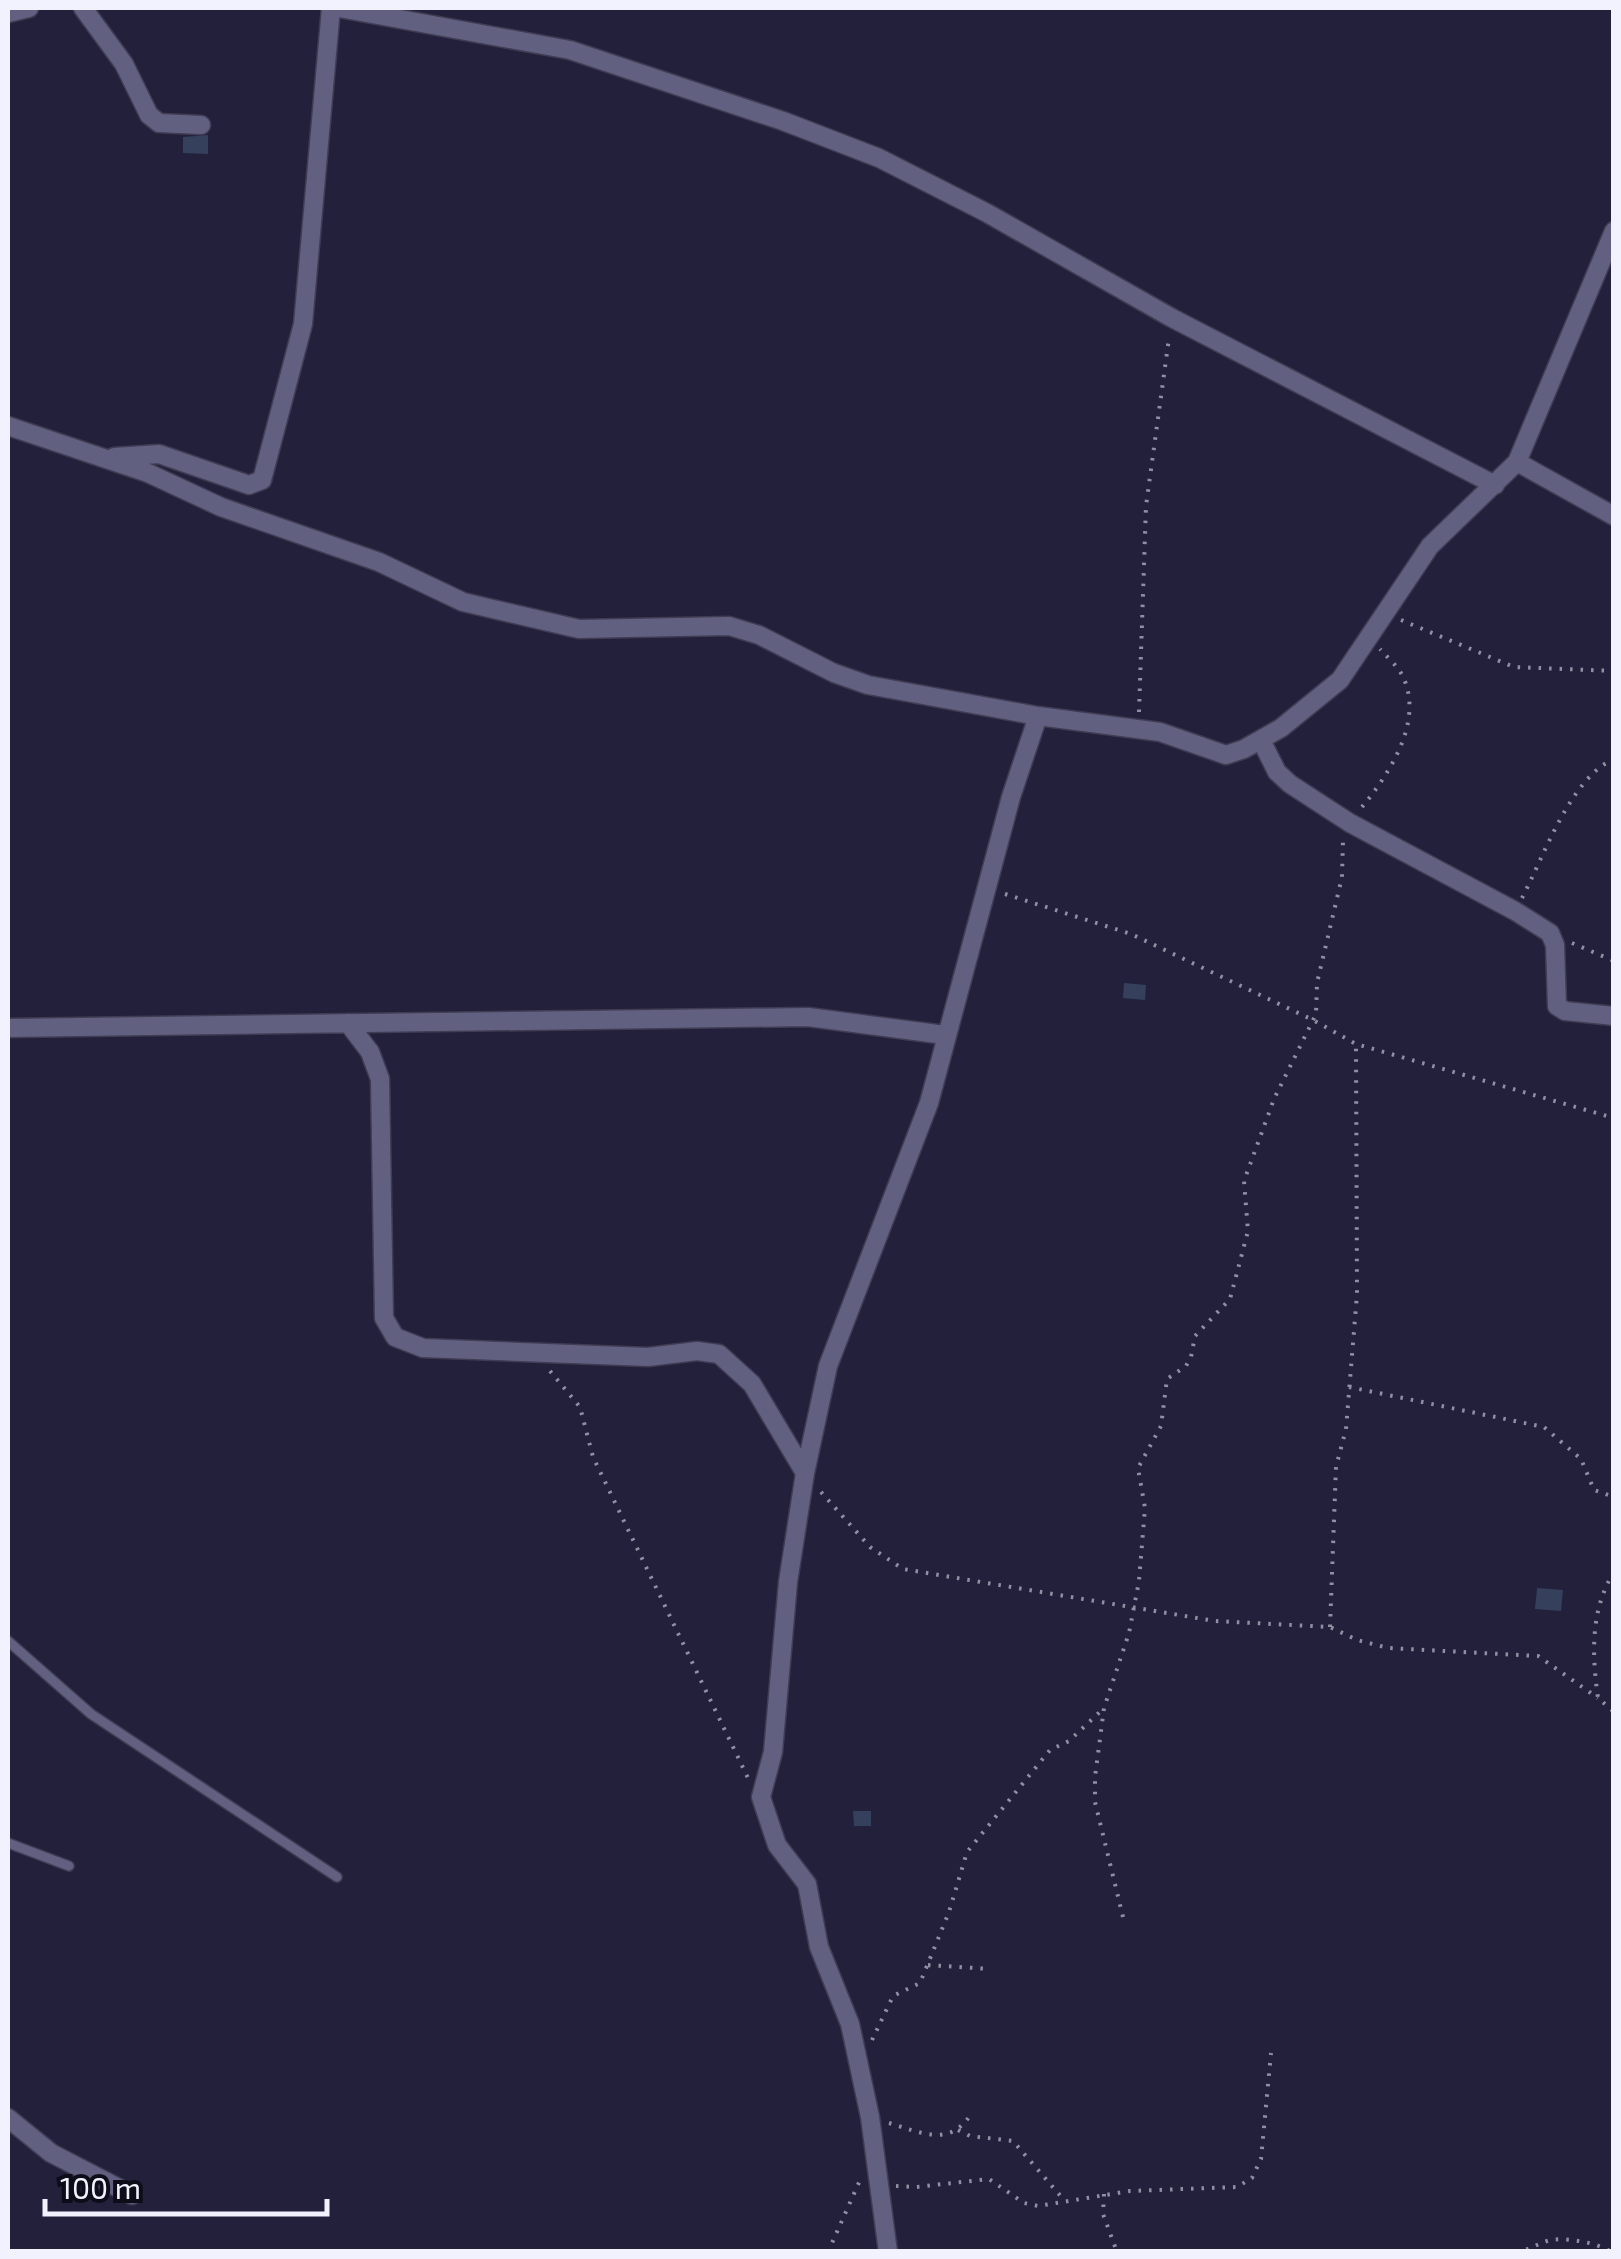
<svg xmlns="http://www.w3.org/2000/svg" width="1621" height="2259" font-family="'Exo 2',sans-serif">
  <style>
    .building { fill: #35405d }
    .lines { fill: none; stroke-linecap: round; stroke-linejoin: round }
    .service-casing { stroke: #3f3c53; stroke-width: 12 }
    .minor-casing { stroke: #3f3c53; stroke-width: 21 }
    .path { stroke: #9190a3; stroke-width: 4; stroke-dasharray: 2.5 8; stroke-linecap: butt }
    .service { stroke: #616080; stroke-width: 9 }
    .minor { stroke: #616080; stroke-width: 18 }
  </style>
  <rect width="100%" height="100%" fill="#23203c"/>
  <!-- building -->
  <path class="building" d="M 208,135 L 208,154 L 183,153 L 183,137 Z
    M 1124,983 L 1146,985 L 1145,1000 L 1123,998 Z
    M 1537,1588 L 1563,1590 L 1561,1611 L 1535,1609 Z
    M 853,1811 L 871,1811 L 871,1826 L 854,1826 Z"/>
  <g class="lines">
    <defs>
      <path id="service" d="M 8,1641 L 91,1714 L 337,1877
        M 8,1843 L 69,1866"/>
      <path id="minor" d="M 83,8 L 124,64 L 149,115 L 159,123 L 201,125
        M 339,8 L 570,50 L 783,121 L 879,158 L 987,213 L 1172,318 L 1495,485
        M 8,13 L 29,8
        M 8,426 L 148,473 L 221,507 L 379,562 L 463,602 L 579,629 L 729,626 L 759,635 L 834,673 L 868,685 L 1038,716 L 1160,732 L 1226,755 L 1244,749 L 1281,728 L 1340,680 L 1430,546 L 1517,462 L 1614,231
        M 114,457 L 159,454 L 249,485 L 262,480 L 303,324 L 331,8
        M 1517,462 L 1614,516
        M 1261,740 L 1277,772 L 1290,784 L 1350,823 L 1515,911 L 1550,933 L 1555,945 L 1557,1006 L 1565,1011 L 1614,1016
        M 348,1023 L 370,1052 L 380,1079 L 384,1318 L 395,1337 L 423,1348 L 648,1357 L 697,1351 L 719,1354 L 752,1384 L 805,1473
        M 8,1028 L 808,1017 L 945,1035
        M 8,2118 L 51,2153 L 132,2195
        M 888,2252 L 870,2117 L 850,2024 L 819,1947 L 807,1884 L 777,1845 L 761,1797 L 773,1752 L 788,1582 L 805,1473 L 828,1366 L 929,1103 L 1011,797 L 1038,716"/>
    </defs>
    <!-- service casing -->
    <use href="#service" class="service-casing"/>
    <!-- minor casing -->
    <use href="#minor" class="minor-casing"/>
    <!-- path -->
    <path class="path" d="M 1401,620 L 1514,667 L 1614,671
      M 1139,712 L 1146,506 L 1169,338
      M 1362,807 C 1389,774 1423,723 1404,679 C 1399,667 1388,658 1380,649
      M 1005,894 L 1131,934 L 1313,1020 L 1356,1044 L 1614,1118
      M 1522,898 C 1544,856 1571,777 1614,759
      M 1572,943 L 1614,961
      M 550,1371 L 580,1407 L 593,1457 L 748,1778
      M 1349,1387 L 1544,1427 L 1581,1459 L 1594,1490 L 1614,1497
      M 821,1492 L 870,1547 L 903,1569 L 1215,1621 L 1330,1627 L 1357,1640 L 1388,1648 L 1538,1656 L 1598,1698
      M 1614,1572 C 1590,1610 1592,1655 1598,1698 L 1614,1712
      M 1330,1627 L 1336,1467 L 1346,1429 L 1357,1294 L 1356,1044
      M 1123,1917 L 1095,1802 L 1095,1777 L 1104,1708 L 1129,1633 L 1139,1581 L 1145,1508 L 1138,1468 L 1161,1426 L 1167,1379 L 1186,1366 L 1191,1357 L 1195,1336 L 1230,1299 L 1248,1231 L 1244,1181 L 1274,1099 L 1316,1014 L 1317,983 L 1342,877 L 1343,840
      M 928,1965 L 990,1969
      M 872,2040 L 893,1996 L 920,1983 L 949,1912 L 967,1852 L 1050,1750 L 1069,1741 L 1104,1708
      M 889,2123 C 919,2132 948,2147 969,2117
      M 958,2130 L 970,2136 L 1013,2141 L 1064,2200
      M 896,2186 L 916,2187 L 989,2179 L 1024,2203 L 1038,2206 L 1130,2191 L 1237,2187 L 1252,2178 L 1261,2159 L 1271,2053
      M 1104,2194 L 1103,2214 L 1117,2252
      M 828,2252 L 861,2178
      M 1516,2252 C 1529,2250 1535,2245 1547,2241 C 1561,2236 1600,2243 1611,2252"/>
    <!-- service -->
    <use href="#service" class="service"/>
    <!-- minor -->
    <use href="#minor" class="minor"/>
  </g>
  <!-- border -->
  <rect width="1621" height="2259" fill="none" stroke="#f2f2fe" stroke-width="20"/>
  <!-- scale -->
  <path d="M45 2199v15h282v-15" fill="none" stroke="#f2f2fe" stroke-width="5"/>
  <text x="60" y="2199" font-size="30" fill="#f2f2fe" stroke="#0d0c18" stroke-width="8" paint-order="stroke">100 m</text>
</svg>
